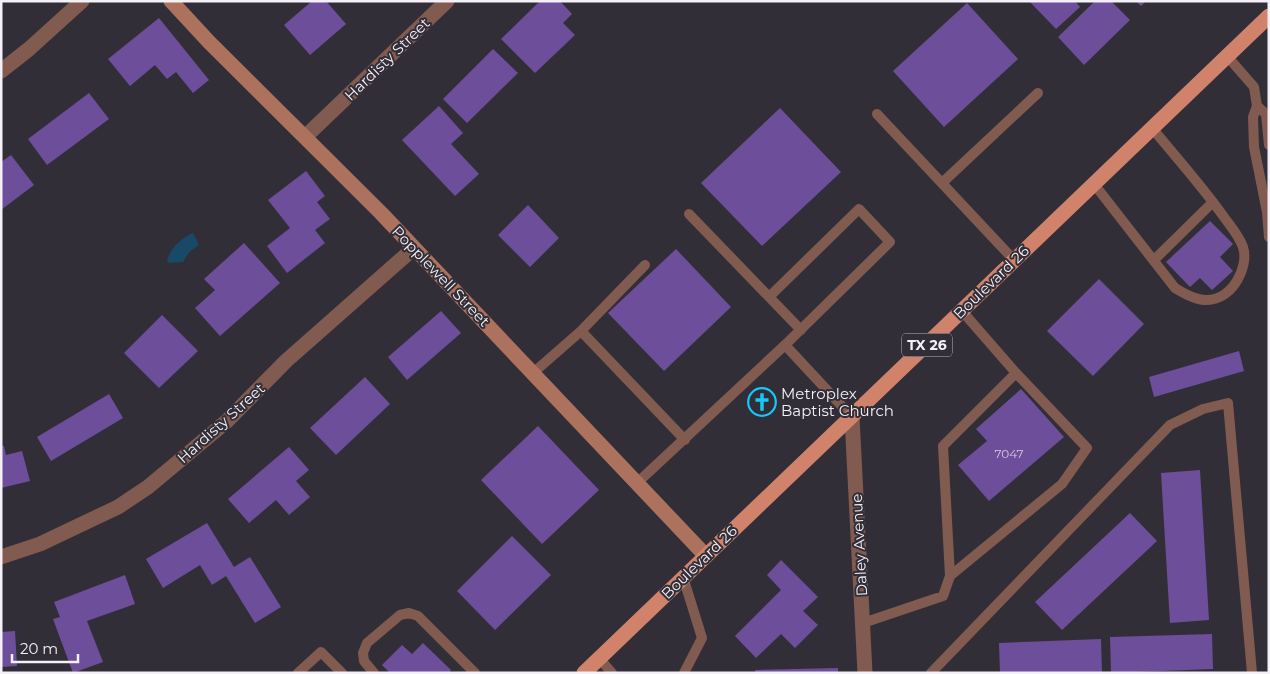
<svg xmlns="http://www.w3.org/2000/svg" width="1270" height="674" font-family="Montserrat,sans-serif">
  <style>
    .water { fill: #184a67 }
    .building { fill: #6d4e9a }
    .lines { fill: none; stroke-linecap: round; stroke-linejoin: round }
    .lane { stroke: #815b4f; stroke-width: 10 }
    .street { stroke: #815b4f; stroke-width: 15 }
    .secondary { stroke: #ad725e; stroke-width: 15 }
    .primary { stroke: #d0836a; stroke-width: 15 }
    .labels { text-anchor: middle; dominant-baseline: central; stroke-width: 4; stroke-linejoin: round; paint-order: stroke }
    .number-label { font-size: 12px; fill: #d2c8e0 }
    .shield { fill: #322e38; stroke: #b9b6be; stroke-width: 1 }
    .shield-label { font-size: 14px; font-weight: bold; fill: #f3f0f7 }
    .street-label { font-size: 15px; fill: #f3f0f7; stroke: #322e38 }
    .poi-label { font-size: 15px; fill: #f3f0f7; stroke: #322e38; text-anchor: start }
  </style>
  <rect width="100%" height="100%" fill="#322e38"/>
  <!-- water -->
  <path class="water" d="M 193,233 L 199,245 L 189,252 L 183,262 L 170,263 L 167,262 C 169,249 181,238 193,233 Z"/>
  <!-- building -->
  <path class="building" d="M 312,1 L 326,1 L 346,24 L 310,55 L 284,25 Z
    M 540,1 L 560,1 L 572,14 L 563,23 L 575,35 L 535,73 L 501,39 Z
    M 1029,1 L 1075,1 L 1080,7 L 1056,29 Z
    M 1095,1 L 1111,1 L 1130,20 L 1084,65 L 1058,37 Z
    M 1136,1 L 1146,1 L 1141,6 Z
    M 967,3 L 1018,59 L 944,127 L 893,71 Z
    M 159,18 L 209,80 L 193,93 L 176,72 L 167,79 L 155,65 L 130,86 L 108,59 Z
    M 493,49 L 518,73 L 467,123 L 443,99 Z
    M 89,93 L 109,119 L 47,165 L 28,139 Z
    M 439,106 L 463,133 L 451,144 L 479,174 L 455,196 L 402,140 Z
    M 780,108 L 841,172 L 762,246 L 701,183 Z
    M 11,155 L 34,185 L 1,210 L 1,162 Z
    M 306,171 L 325,196 L 317,202 L 330,219 L 315,230 L 325,243 L 287,273 L 267,246 L 290,228 L 268,200 Z
    M 528,205 L 559,238 L 530,267 L 498,235 Z
    M 1210,221 L 1233,244 L 1220,257 L 1233,271 L 1212,290 L 1200,278 L 1190,287 L 1166,262 Z
    M 244,243 L 280,283 L 220,336 L 195,308 L 215,290 L 204,279 Z
    M 676,249 L 731,307 L 664,371 L 608,313 Z
    M 1099,279 L 1144,324 L 1093,376 L 1047,331 Z
    M 441,311 L 461,333 L 407,380 L 388,357 Z
    M 162,315 L 198,351 L 159,388 L 124,353 Z
    M 1239,351 L 1244,371 L 1154,397 L 1149,377 Z
    M 365,377 L 390,404 L 336,455 L 310,428 Z
    M 1021,389 L 1064,437 L 989,501 L 958,465 L 987,441 L 976,429 Z
    M 109,394 L 123,418 L 51,461 L 37,437 Z
    M 538,426 L 599,490 L 542,544 L 481,480 Z
    M 1,446 L 4,446 L 6,455 L 22,451 L 30,481 L 1,488 Z
    M 289,447 L 309,470 L 296,481 L 310,497 L 289,515 L 276,500 L 249,523 L 228,499 Z
    M 1200,470 L 1209,620 L 1170,623 L 1161,473 Z
    M 1130,513 L 1157,541 L 1062,630 L 1035,602 Z
    M 207,523 L 234,567 L 250,557 L 281,607 L 255,623 L 226,576 L 212,585 L 200,565 L 163,588 L 146,559 Z
    M 512,536 L 551,575 L 495,630 L 457,591 Z
    M 781,560 L 818,597 L 803,611 L 818,625 L 795,648 L 781,634 L 756,658 L 735,636 L 781,590 L 767,575 Z
    M 125,575 L 135,604 L 87,621 L 103,662 L 73,673 L 53,619 L 60,617 L 54,602 Z
    M 15,631 L 17,666 L 1,667 L 1,632 Z
    M 1212,634 L 1213,669 L 1111,673 L 1110,637 Z
    M 1101,639 L 1102,673 L 1000,673 L 999,643 Z
    M 423,643 L 451,670 L 449,673 L 390,673 L 382,665 L 402,645 L 412,654 Z
    M 838,668 L 838,673 L 756,673 L 755,670 Z"/>
  <g class="lines">
    <!-- lane -->
    <path class="lane" d="M 1227,56 L 1254,87 L 1257,106
      M 877,114 L 1014,260
      M 1269,145 L 1266,114 L 1257,106 L 1253,117 L 1254,147 L 1267,212 L 1269,237
      M 942,183 L 1038,93
      M 1094,184 L 1175,288 C 1191,298 1208,306 1225,294 C 1238,285 1248,263 1243,247 C 1239,236 1231,227 1224,217 C 1202,186 1176,157 1152,128
      M 689,214 L 801,330
      M 1154,260 L 1213,202
      M 769,297 L 859,209 L 890,242 L 785,345
      M 581,331 L 645,265
      M 533,373 L 581,331 L 685,440
      M 637,483 L 785,345 L 852,417
      M 950,576 L 1062,484 L 1087,448 L 1016,373 L 962,311
      M 683,577 L 702,638 L 684,673
      M 863,623 L 943,596 L 950,576 L 943,446 L 1016,373
      M 599,658 L 612,673
      M 298,673 L 321,652 L 342,673
      M 374,673 L 364,661 L 363,653 L 367,643 L 400,615 L 409,613 L 418,616 L 475,673
      M 931,673 L 1170,425 L 1203,409 L 1228,403 L 1252,673"/>
    <!-- street -->
    <path class="street" d="M 1,71 L 29,49 L 82,1
      M 305,137 L 447,1
      M 852,417 L 865,673
      M 1,557 L 40,544 L 118,507 L 148,487 L 227,421 L 286,361 L 414,248"/>
    <!-- secondary -->
    <path class="secondary" d="M 171,1 L 209,42 L 381,213 L 706,556"/>
    <!-- primary -->
    <path class="primary" d="M 584,673 L 1269,16"/>
  </g>
  <!-- icons -->
  <defs>
    <symbol id="church-ring" viewBox="-11 -11 22 22"><circle r="9.5" fill="#322e38" stroke="#13cafb" stroke-width="1.5"/><path d="M-1.2-6h2.4v3.5h3.3v2.4h-3.3V6h-2.4V-.1h-3.3v-2.4h3.3Z" fill="#13cafb"/></symbol>
  </defs>
  <g fill-rule="evenodd">
    <use href="#church-ring" x="746" y="386" width="32" height="32"/>
  </g>
  <g class="labels">
    <!-- number labels -->
    <g class="number-label">
      <text x="1009" y="453">7047</text>
    </g>
    <!-- shield labels -->
    <rect class="shield" x="902" y="333.5" width="50" height="23" rx="4"/>
    <g class="shield-label">
      <text x="927" y="345">TX 26</text>
    </g>
    <!-- street labels -->
    <g class="street-label">
      <text transform="translate(387 59) rotate(-44)">Hardisty Street</text>
      <text transform="translate(441 276) rotate(46)">Popplewell Street</text>
      <text transform="translate(991 282) rotate(-44)">Boulevard 26</text>
      <text transform="translate(221 423) rotate(-42)">Hardisty Street</text>
      <text transform="translate(859 545) rotate(-93)">Daley Avenue</text>
      <text transform="translate(699 562) rotate(-44)">Boulevard 26</text>
    </g>
    <!-- poi labels -->
    <g class="poi-label">
      <text x="781" y="393">Metroplex<tspan x="781" dy="17">Baptist Church</tspan></text>
    </g>
  </g>
  <!-- border -->
  <rect width="1270" height="674" fill="none" stroke="#f3f0f7" stroke-width="5"/>
  <!-- scale -->
  <path d="M12 654v8h66v-8" fill="none" stroke="#f3f0f7" stroke-width="2.5"/>
  <text x="20" y="654" font-size="15" fill="#f3f0f7" stroke="#322e38" stroke-width="4" paint-order="stroke">20 m</text>
</svg>
